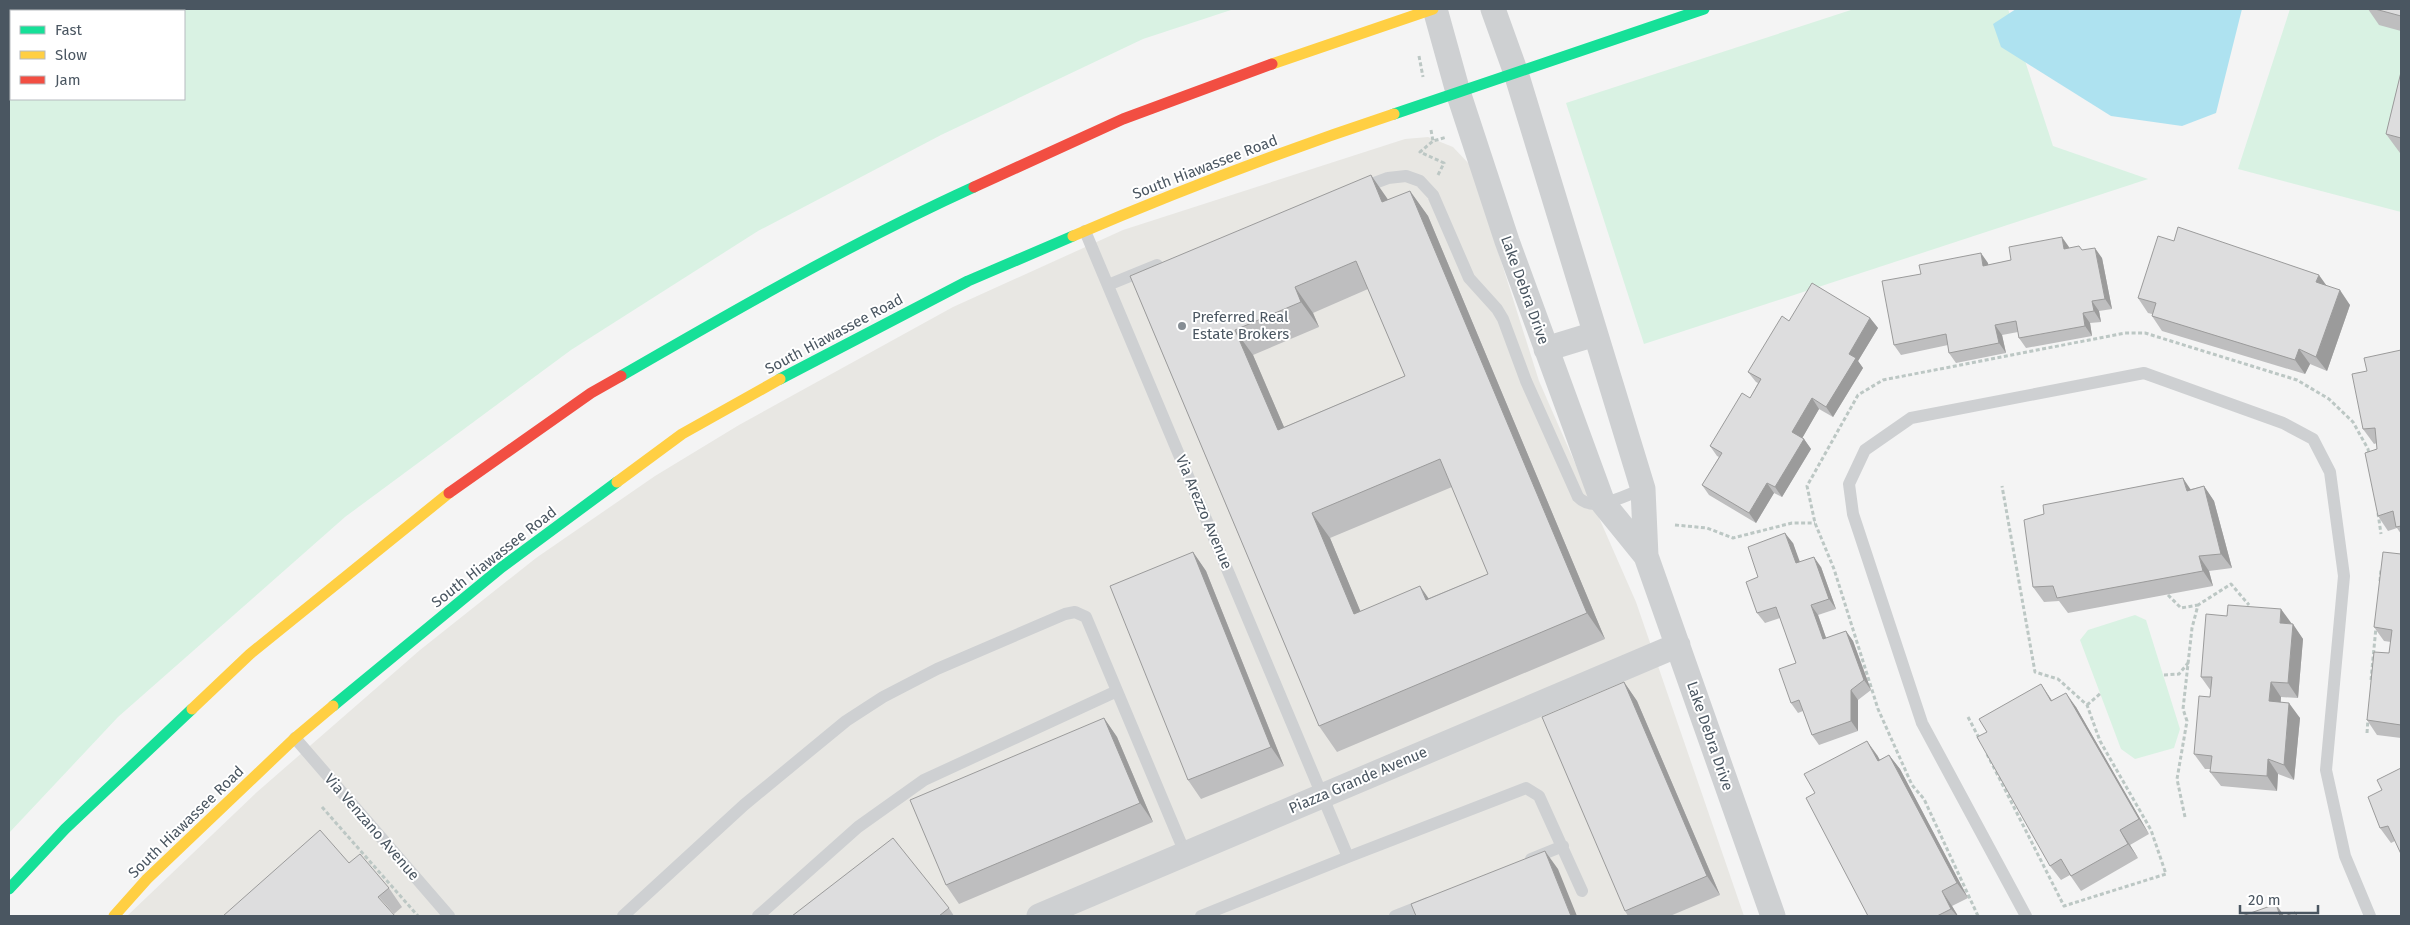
<svg xmlns="http://www.w3.org/2000/svg" width="2410" height="925" font-family="'Fira Sans',sans-serif">
  <style>
    .commercial { fill: #e8e7e3 }
    .green { fill: #d9f2e3; fill-rule: evenodd }
    .water { fill: #aee2f0 }
    .lines { fill: none; stroke-linecap: round; stroke-linejoin: round }
    .path { stroke: #bcc7c4; stroke-width: 3; stroke-dasharray: 4 2.5; stroke-linecap: butt }
    .lane { stroke: #ced0d2; stroke-width: 12 }
    .street { stroke: #ced0d2; stroke-width: 25 }
    .fast { stroke: #16e098; stroke-width: 11 }
    .slow { stroke: #ffcf43; stroke-width: 11 }
    .jam { stroke: #f24e42; stroke-width: 11 }
    .wall { fill: #bebebf; fill-rule: evenodd }
    .shaded-wall { fill: #9b9b9b }
    .building { fill: #ddddde; stroke: #9b9b9b; fill-rule: evenodd }
    .poi-dot { fill: #868d94; stroke: #fff; stroke-width: 2 }
    .labels { text-anchor: middle; dominant-baseline: central; stroke-width: 4; stroke-linejoin: round; paint-order: stroke }
    .street-label { font-size: 15px; fill: #4a5661; stroke: #fff }
    .poi-label { font-size: 15px; fill: #4a5661; stroke: #fff; text-anchor: start }
  </style>
  <rect width="100%" height="100%" fill="#f4f4f4"/>
  <!-- commercial -->
  <path class="commercial" d="M 1428,137 L 1453,147 L 1471,166 L 1539,381 L 1636,602 L 1744,916 L 127,916 L 257,792 L 420,650 L 536,558 L 655,476 L 739,425 L 953,307 L 1123,230 L 1405,139 Z"/>
  <!-- green -->
  <path class="green" d="M 9,9 L 1234,9 L 1143,39 L 941,135 L 758,231 L 571,350 L 345,517 L 118,717 L 9,833 ZM 11,11 L 184,11 L 184,99 L 11,99 Z
    M 1854,9 L 2008,9 L 2053,146 L 2148,179 L 1644,344 L 1566,103 Z
    M 2290,9 L 2401,9 L 2401,212 L 2238,169 Z
    M 2135,615 L 2146,620 L 2180,729 L 2174,748 L 2135,759 L 2121,749 L 2080,640 L 2088,630 Z"/>
  <!-- water -->
  <path class="water" d="M 2016,9 L 2242,9 L 2216,113 L 2182,126 L 2111,116 L 2001,47 L 1993,24 Z"/>
  <g class="lines">
    <!-- path -->
    <path class="path" d="M 28,9 L 54,11
      M 52,9 L 69,11 L 98,9
      M 1419,56 L 1423,77
      M 1431,130 L 1433,141
      M 1438,175 L 1444,163 L 1420,152 L 1433,141 L 1447,137
      M 2378,513 L 2381,534
      M 1675,525 L 1707,528 L 1733,538 L 1792,523 L 1815,523
      M 2380,581 L 2381,569
      M 2168,595 L 2181,608 L 2198,605
      M 2164,675 L 2179,674 L 2188,663
      M 2371,680 L 2376,627
      M 2087,705 L 2101,693
      M 1968,717 L 1980,740
      M 2367,733 L 2368,719
      M 1987,754 L 2064,906 L 2166,874 L 2151,830 L 2100,741 L 2087,705 L 2058,679 L 2035,672 L 2002,486
      M 322,807 L 418,916
      M 2185,817 L 2177,779 L 2187,721 L 2183,709 L 2192,628 L 2198,605 L 2231,584 L 2249,605
      M 1978,916 L 1924,799 L 1912,785 L 1878,709 L 1834,569 L 1815,523 L 1807,486 L 1858,395 L 1883,380 L 2125,333 L 2145,333 L 2297,380 L 2329,399 L 2353,422 L 2368,449 L 2369,455"/>
    <!-- lane -->
    <path class="lane" d="M 1361,188 L 1388,178 L 1406,176 L 1420,181 L 1433,195 L 1469,278 L 1497,309 L 1503,319 L 1526,381 L 1578,497 C 1594,514 1625,495 1643,489
      M 1085,231 L 1348,857 L 1526,788 L 1539,796 L 1582,891
      M 1108,285 L 1157,265
      M 295,738 L 449,916
      M 1531,859 L 1563,846
      M 623,916 L 744,805 L 846,721 L 883,697 L 937,669 L 1065,614 L 1075,612 L 1086,617 L 1185,853
      M 758,916 L 858,827 L 924,780 L 1117,691
      M 1201,916 L 1348,857
      M 1395,916 L 1428,903
      M 2026,916 L 1922,723 L 1853,514 L 1849,484 L 1865,450 L 1911,418 L 2144,373 L 2283,423 L 2313,439 L 2330,472 L 2344,576 L 2326,770 L 2345,856 L 2370,916"/>
    <!-- street -->
    <path class="street" d="M 1435,9 L 1458,92 L 1507,241 L 1603,503 L 1646,556
      M 1493,9 L 1516,73 L 1643,489 L 1646,556 L 1773,916
      M 1546,349 L 1595,334
      M 1039,916 L 1678,645"/>
    <!-- fast -->
    <path class="fast" d="M 1394,114 L 1704,9
      M 621,376 C 737,309 853,242 974,187
      M 780,379 L 968,281 L 1073,236
      M 333,706 L 502,567 L 617,482
      M 9,889 L 65,829 L 192,709"/>
    <!-- slow -->
    <path class="slow" d="M 1272,64 L 1433,9
      M 1073,236 C 1178,191 1285,150 1394,114
      M 617,482 L 682,434 L 780,379
      M 192,709 L 250,654 L 449,493
      M 114,916 L 147,879 L 295,738 L 333,706"/>
    <!-- jam -->
    <path class="jam" d="M 974,187 L 1123,119 L 1272,64
      M 449,493 L 591,393 L 621,376"/>
  </g>
  <!-- wall -->
  <path class="wall" d="M 2368,9 L 2401,9 L 2401,31 L 2379,25 Z
    M 2401,72 L 2401,153 L 2400,153 L 2386,134 Z
    M 1410,191 L 1428,216 L 1605,639 L 1337,752 L 1319,726 L 1130,276 L 1388,200 ZM 1368,289 L 1405,376 L 1284,427 L 1253,355 L 1319,327 L 1313,313 ZM 1452,487 L 1488,574 L 1429,598 L 1360,611 L 1330,538 Z
    M 2069,247 L 2069,248 L 2082,250 L 2102,258 L 2112,309 L 2099,311 L 2101,322 L 2090,323 L 2092,336 L 2026,348 L 2019,338 L 2018,332 L 2002,335 L 2006,353 L 1956,363 L 1949,353 L 1948,345 L 1901,355 L 1894,345 L 1988,263 L 1988,265 L 2011,260 Z
    M 2326,285 L 2350,305 L 2327,371 L 2310,364 L 2305,374 L 2162,331 L 2152,316 L 2152,314 L 2148,313 L 2138,298 Z
    M 1870,318 L 1878,328 L 1858,361 L 1863,368 L 1833,417 L 1819,409 L 1802,438 L 1804,439 L 1811,449 L 1782,497 L 1774,493 L 1756,523 L 1709,495 L 1702,485 L 1719,457 L 1717,456 L 1710,446 L 1750,398 L 1758,383 L 1756,382 L 1748,372 L 1789,321 Z
    M 2401,350 L 2401,534 L 2397,528 L 2388,531 L 2378,516 L 2377,443 L 2374,444 L 2363,429 L 2367,371 Z
    M 2204,486 L 2214,501 L 2232,568 L 2209,571 L 2213,586 L 2068,613 L 2059,601 L 2044,602 L 2033,587 L 2191,489 Z
    M 1793,543 L 1799,562 L 1821,567 L 1836,609 L 1818,615 L 1826,638 L 1846,631 L 1853,641 L 1871,690 L 1858,700 L 1858,731 L 1819,745 L 1812,735 L 1803,711 L 1798,713 L 1791,703 L 1796,663 L 1780,618 L 1765,623 L 1757,613 L 1758,577 Z
    M 1193,552 L 1206,571 L 1284,766 L 1201,799 L 1188,780 Z
    M 2401,554 L 2401,738 L 2377,735 L 2367,720 L 2389,653 L 2391,642 L 2384,641 L 2374,627 Z
    M 2292,624 L 2303,639 L 2298,698 L 2281,697 L 2281,703 L 2300,718 L 2294,780 L 2278,774 L 2277,791 L 2221,786 L 2210,772 L 2211,769 L 2205,769 L 2194,754 L 2210,697 L 2211,691 L 2201,677 Z
    M 1624,682 L 1637,701 L 1720,895 L 1670,916 L 1628,916 L 1625,911 Z
    M 2052,700 L 2076,707 L 2149,834 L 2130,845 L 2138,858 L 2081,891 L 2070,875 L 2061,880 L 2050,866 Z
    M 1104,718 L 1117,737 L 1153,822 L 959,904 L 946,885 Z
    M 1877,755 L 1880,760 L 1889,755 L 1900,769 L 1968,898 L 1952,906 L 1958,916 L 1868,916 L 1815,793 Z
    M 2382,790 L 2395,841 L 2391,843 L 2380,828 Z
    M 349,863 L 389,888 L 402,907 L 394,914 Z
    M 949,908 L 954,916 L 792,916 Z"/>
  <!-- shaded-wall -->
  <path class="shaded-wall" d="M 1371,175 L 1389,201 L 1382,202 Z
    M 1410,191 L 1428,216 L 1605,639 L 1587,613 Z
    M 2062,237 L 2069,247 L 2071,259 L 2064,249 Z
    M 2095,248 L 2102,258 L 2112,309 L 2105,299 Z
    M 1981,253 L 1988,263 L 1990,276 L 1983,266 Z
    M 2319,275 L 2329,289 L 2316,282 Z
    M 1295,287 L 1313,313 L 1319,327 L 1301,302 Z
    M 2340,290 L 2350,305 L 2327,371 L 2316,357 Z
    M 2092,301 L 2099,311 L 2101,322 L 2094,311 Z
    M 2083,313 L 2090,323 L 2092,336 L 2085,326 Z
    M 1870,318 L 1878,328 L 1858,361 L 1863,368 L 1833,417 L 1826,407 L 1849,354 Z
    M 1995,325 L 2002,335 L 2006,353 L 1999,343 Z
    M 1235,330 L 1253,355 L 1296,455 L 1278,430 Z
    M 2299,349 L 2310,364 L 2305,374 L 2295,360 Z
    M 1812,398 L 1819,409 L 1800,442 L 1792,432 Z
    M 1804,439 L 1811,449 L 1782,497 L 1775,487 Z
    M 2183,478 L 2193,493 L 2187,491 Z
    M 1767,483 L 1774,493 L 1756,523 L 1749,513 Z
    M 2204,486 L 2214,501 L 2232,568 L 2221,554 Z
    M 1312,513 L 1330,538 L 1372,639 L 1354,614 Z
    M 1785,533 L 1793,543 L 1804,573 L 1796,563 Z
    M 1193,552 L 1206,571 L 1284,766 L 1271,747 Z
    M 2199,556 L 2209,571 L 2213,586 L 2203,571 Z
    M 1814,557 L 1821,567 L 1836,609 L 1829,599 Z
    M 1420,586 L 1438,612 L 1426,600 Z
    M 1811,605 L 1818,615 L 1830,649 L 1823,639 Z
    M 2281,609 L 2292,624 L 2280,623 Z
    M 2293,624 L 2303,639 L 2298,698 L 2288,683 Z
    M 1846,631 L 1853,641 L 1871,690 L 1864,680 Z
    M 1624,682 L 1637,701 L 1720,895 L 1707,876 Z
    M 2271,682 L 2281,697 L 2279,716 L 2269,701 Z
    M 2041,684 L 2051,699 L 2061,716 L 2051,701 Z
    M 1851,690 L 1858,700 L 1858,731 L 1851,721 Z
    M 2066,693 L 2076,707 L 2149,834 L 2139,819 Z
    M 2289,703 L 2300,718 L 2294,780 L 2284,765 Z
    M 1104,718 L 1117,737 L 1153,822 L 1140,803 Z
    M 1867,741 L 1877,755 L 1888,775 L 1878,761 Z
    M 1889,755 L 1900,769 L 1968,898 L 1957,883 Z
    M 2268,759 L 2278,774 L 2277,791 L 2267,776 Z
    M 2120,830 L 2130,845 L 2138,858 L 2128,844 Z
    M 1545,851 L 1558,869 L 1577,916 L 1571,916 Z
    M 1942,891 L 1952,906 L 1958,916 L 1957,916 L 1951,909 Z
    M 2276,904 L 2284,916 L 2280,916 Z"/>
  <!-- building -->
  <path class="building" d="M 2375,9 L 2401,9 L 2401,16 Z
    M 2401,72 L 2401,138 L 2386,134 Z
    M 1371,175 L 1382,202 L 1410,191 L 1587,613 L 1319,726 L 1130,276 ZM 1356,261 L 1405,376 L 1278,430 L 1235,330 L 1301,302 L 1295,287 ZM 1440,459 L 1488,574 L 1426,600 L 1420,586 L 1354,614 L 1312,513 Z
    M 2178,227 L 2319,275 L 2316,282 L 2340,290 L 2316,357 L 2299,349 L 2295,360 L 2152,316 L 2156,303 L 2138,298 L 2158,236 L 2174,241 Z
    M 2062,237 L 2064,249 L 2079,246 L 2082,250 L 2095,248 L 2105,299 L 2092,301 L 2094,311 L 2083,313 L 2085,326 L 2019,338 L 2016,321 L 1995,325 L 1999,343 L 1949,353 L 1946,334 L 1894,345 L 1882,281 L 1921,274 L 1919,265 L 1981,253 L 1983,266 L 2011,260 L 2009,247 Z
    M 1812,283 L 1870,318 L 1849,354 L 1856,358 L 1826,407 L 1812,398 L 1792,432 L 1804,439 L 1775,487 L 1767,483 L 1749,513 L 1702,485 L 1722,453 L 1710,446 L 1742,393 L 1750,398 L 1761,379 L 1748,372 L 1782,316 L 1789,321 Z
    M 2401,350 L 2401,526 L 2396,527 L 2393,511 L 2378,516 L 2365,453 L 2377,449 L 2375,428 L 2363,429 L 2352,374 L 2367,371 L 2364,358 Z
    M 2183,478 L 2187,491 L 2204,486 L 2221,554 L 2199,556 L 2203,571 L 2057,598 L 2053,586 L 2033,587 L 2024,520 L 2044,514 L 2043,505 Z
    M 1785,533 L 1796,563 L 1814,557 L 1829,599 L 1811,605 L 1823,639 L 1846,631 L 1864,680 L 1851,690 L 1851,721 L 1812,735 L 1799,700 L 1791,703 L 1779,669 L 1796,663 L 1776,607 L 1757,613 L 1746,582 L 1758,577 L 1748,547 Z
    M 1193,552 L 1271,747 L 1188,780 L 1110,586 Z
    M 2383,552 L 2401,554 L 2401,725 L 2367,720 L 2374,652 L 2389,653 L 2392,630 L 2374,627 Z
    M 2228,605 L 2281,609 L 2280,623 L 2293,624 L 2288,683 L 2271,682 L 2269,701 L 2289,703 L 2284,765 L 2268,759 L 2267,776 L 2210,772 L 2212,756 L 2194,754 L 2199,696 L 2210,697 L 2212,677 L 2201,677 L 2206,614 L 2227,616 Z
    M 1624,682 L 1707,876 L 1625,911 L 1542,717 Z
    M 2041,684 L 2051,701 L 2066,693 L 2139,819 L 2120,830 L 2128,844 L 2071,876 L 2061,859 L 2050,866 L 1977,737 L 1987,732 L 1979,719 Z
    M 1104,718 L 1140,803 L 946,885 L 910,800 Z
    M 1867,741 L 1878,761 L 1889,755 L 1957,883 L 1942,891 L 1951,909 L 1937,916 L 1868,916 L 1806,798 L 1815,793 L 1804,774 Z
    M 2401,768 L 2401,854 L 2388,826 L 2380,828 L 2368,797 L 2382,790 L 2377,780 Z
    M 320,830 L 349,863 L 360,854 L 389,888 L 378,897 L 395,916 L 223,916 Z
    M 893,838 L 949,908 L 939,916 L 792,916 Z
    M 1545,851 L 1571,916 L 1416,916 L 1411,904 Z
    M 2276,904 L 2280,916 L 2242,916 Z
    M 2295,912 L 2297,916 L 2285,916 Z"/>
  <!-- markers -->
  <circle class="poi-dot" cx="1182" cy="326" r="5"/>
  <g class="labels">
    <!-- street labels -->
    <g class="street-label">
      <text transform="translate(1205 167) rotate(-21)">South Hiawassee Road</text>
      <text transform="translate(1525 290) rotate(70)">Lake Debra Drive</text>
      <text transform="translate(834 334) rotate(-28)">South Hiawassee Road</text>
      <text transform="translate(1204 512) rotate(67)">Via Arezzo Avenue</text>
      <text transform="translate(494 557) rotate(-38)">South Hiawassee Road</text>
      <text transform="translate(1710 736) rotate(71)">Lake Debra Drive</text>
      <text transform="translate(1358 780) rotate(-23)">Piazza Grande Avenue</text>
      <text transform="translate(186 822) rotate(-44)">South Hiawassee Road</text>
      <text transform="translate(372 827) rotate(49)">Via Venzano Avenue</text>
    </g>
    <!-- poi labels -->
    <g class="poi-label">
      <text x="1192" y="317">Preferred Real<tspan x="1192" dy="17">Estate Brokers</tspan></text>
    </g>
  </g>
  <!-- border -->
  <rect width="2410" height="925" fill="none" stroke="#4a5661" stroke-width="20"/>
  <!-- legend -->
  <rect x="10" y="10" width="175" height="90" fill="#ffffff" stroke="#b7bbc0"/>
  <rect x="20" y="26" width="25" height="8" fill="#16e098" stroke="#b7bbc0"/>
  <text x="55" y="35" font-size="15" fill="#4a5661">Fast</text>
  <rect x="20" y="51" width="25" height="8" fill="#ffcf43" stroke="#b7bbc0"/>
  <text x="55" y="60" font-size="15" fill="#4a5661">Slow</text>
  <rect x="20" y="76" width="25" height="8" fill="#f24e42" stroke="#b7bbc0"/>
  <text x="55" y="85" font-size="15" fill="#4a5661">Jam</text>
  <!-- scale -->
  <path d="M2240 905v8h78v-8" fill="none" stroke="#4a5661" stroke-width="2.5"/>
  <text x="2248" y="905" font-size="15" fill="#4a5661" stroke="#ffffff" stroke-width="4" paint-order="stroke">20 m</text>
</svg>
